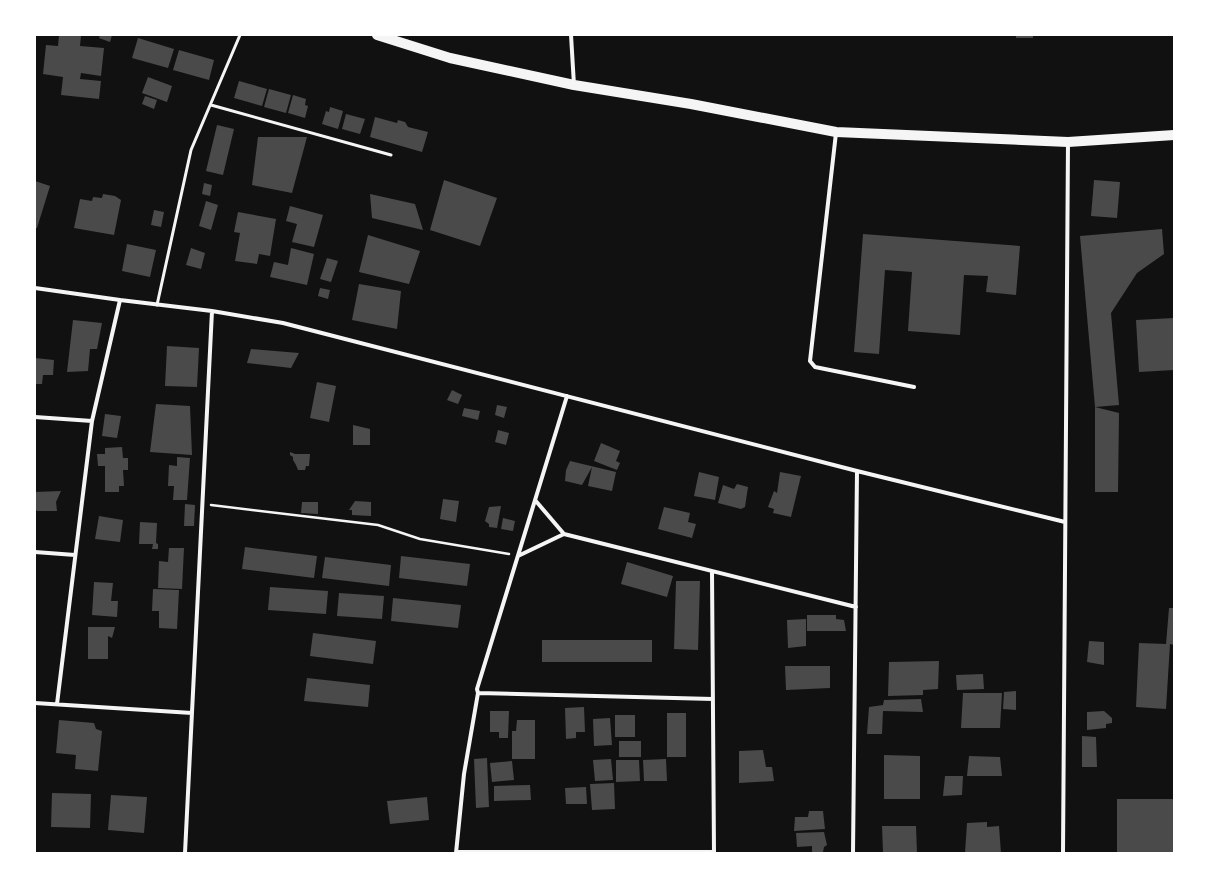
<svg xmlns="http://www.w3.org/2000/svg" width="1209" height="888" font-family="'PT Sans',sans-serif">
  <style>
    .building { fill: #4a4a4a }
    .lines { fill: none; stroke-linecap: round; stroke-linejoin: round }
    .path { stroke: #f5f5f5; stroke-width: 2.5 }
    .service { stroke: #f5f5f5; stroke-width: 3 }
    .minor { stroke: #f5f5f5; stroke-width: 4 }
    .primary { stroke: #f5f5f5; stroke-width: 10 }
  </style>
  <rect width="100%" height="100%" fill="#111"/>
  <!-- building -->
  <path class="building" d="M 59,35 L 81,36 L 80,46 L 104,48 L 101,76 L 81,73 L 80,79 L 101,81 L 99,99 L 61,95 L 63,77 L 43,74 L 46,45 L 58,46 Z
    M 100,35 L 112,35 L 110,42 L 99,38 Z
    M 1016,35 L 1033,35 L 1033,38 L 1016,38 Z
    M 138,38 L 174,49 L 168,68 L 132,58 Z
    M 179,50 L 214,60 L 209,80 L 173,70 Z
    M 148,77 L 172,86 L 167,102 L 142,93 Z
    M 239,81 L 267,89 L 262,106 L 234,98 Z
    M 269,89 L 291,95 L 286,113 L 264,107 Z
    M 293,95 L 306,99 L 305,105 L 308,106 L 305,118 L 288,113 Z
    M 145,96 L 157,100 L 154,109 L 142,104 Z
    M 330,107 L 343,111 L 338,129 L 322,124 L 326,111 L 329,112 Z
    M 346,114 L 365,119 L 360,134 L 342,129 Z
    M 375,117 L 397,123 L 398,120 L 405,122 L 408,127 L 428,132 L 422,152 L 370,137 Z
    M 217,125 L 234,129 L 223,175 L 206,171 Z
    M 258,137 L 307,137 L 292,193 L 252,185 Z
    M 444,180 L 497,198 L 480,246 L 430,230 Z
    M 1094,180 L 1120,182 L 1117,218 L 1091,216 Z
    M 35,181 L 50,186 L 37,228 L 35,228 Z
    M 204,183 L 212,185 L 210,196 L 202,194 Z
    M 103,194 L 115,196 L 121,200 L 114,235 L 74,228 L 80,199 L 92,201 L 93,197 L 102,198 Z
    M 370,194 L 415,204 L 423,230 L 372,218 Z
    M 206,201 L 218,205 L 211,230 L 199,226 Z
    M 290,206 L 323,215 L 314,247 L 292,242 L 297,224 L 286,221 Z
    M 154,210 L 164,212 L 161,227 L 151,225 Z
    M 238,212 L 276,219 L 270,256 L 259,254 L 257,264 L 235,261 L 240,233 L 234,232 Z
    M 1162,229 L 1164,254 L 1137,273 L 1111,313 L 1119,405 L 1095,407 L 1080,236 Z
    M 863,234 L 1020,246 L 1016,295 L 986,292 L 988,276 L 964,275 L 960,335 L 908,331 L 912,272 L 885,270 L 879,354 L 854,352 Z
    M 368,235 L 420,251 L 409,284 L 359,272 Z
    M 127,244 L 156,250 L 150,277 L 122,271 Z
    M 191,248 L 205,253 L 201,269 L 186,265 Z
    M 291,248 L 314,254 L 307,285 L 270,277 L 274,262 L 288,265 Z
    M 327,258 L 338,261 L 331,282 L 320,279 Z
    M 359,284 L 401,291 L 397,329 L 352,320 Z
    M 320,288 L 330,290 L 328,299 L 318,296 Z
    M 1174,318 L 1174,370 L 1139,372 L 1136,320 Z
    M 73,320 L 102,323 L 97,349 L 90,349 L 88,371 L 67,372 Z
    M 167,346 L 199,348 L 197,387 L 165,386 Z
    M 251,349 L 299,353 L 291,368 L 247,363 Z
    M 35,358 L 54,360 L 53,375 L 43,375 L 42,384 L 35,384 Z
    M 317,382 L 336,386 L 329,422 L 310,418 Z
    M 452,390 L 462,395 L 458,404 L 447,400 Z
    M 156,404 L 190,406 L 192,455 L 150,452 Z
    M 497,405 L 507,407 L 504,418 L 495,415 Z
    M 1095,407 L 1119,413 L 1118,492 L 1095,492 Z
    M 464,408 L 480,411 L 478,420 L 462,416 Z
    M 105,414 L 121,416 L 117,438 L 102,436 Z
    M 353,425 L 370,429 L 370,445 L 353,445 Z
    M 498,430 L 509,433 L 506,445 L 495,442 Z
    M 601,443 L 620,451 L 616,461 L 620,463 L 617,470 L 594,461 Z
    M 122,447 L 123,458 L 128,458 L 128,470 L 123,470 L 124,486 L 119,486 L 119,492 L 105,492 L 105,466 L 98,466 L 97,454 L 105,454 L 105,448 Z
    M 290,452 L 295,454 L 310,454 L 309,466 L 306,466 L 305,470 L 298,470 L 296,465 L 293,460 L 293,457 L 290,455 Z
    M 177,457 L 190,458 L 187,500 L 173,500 L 174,486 L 168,486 L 169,465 L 177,466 Z
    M 570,461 L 616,472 L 612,491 L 588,486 L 592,467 L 582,485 L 565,481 L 566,470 Z
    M 699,472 L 719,477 L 715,500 L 694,496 Z
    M 780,472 L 801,476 L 791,517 L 773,513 L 774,509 L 768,507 L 774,491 L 777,493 Z
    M 737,484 L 748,487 L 745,507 L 741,509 L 718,503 L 723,485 L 734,489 Z
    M 61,491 L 56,502 L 57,511 L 37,511 L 35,509 L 35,492 Z
    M 443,499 L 459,501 L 456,522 L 440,519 Z
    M 355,501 L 371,502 L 371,516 L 352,515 L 352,510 L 349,510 Z
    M 302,502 L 318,502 L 318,514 L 301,513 Z
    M 185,504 L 195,505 L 194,526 L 184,526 Z
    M 501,506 L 497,528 L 489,527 L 489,524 L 485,521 L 489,507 Z
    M 664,507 L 690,513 L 688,522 L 696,524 L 692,538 L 658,529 Z
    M 99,516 L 123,520 L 120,542 L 95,539 Z
    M 503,518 L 515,521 L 513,531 L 501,529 Z
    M 140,522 L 157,523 L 156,543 L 158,544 L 158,549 L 152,549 L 153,544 L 139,544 Z
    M 245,547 L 317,556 L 314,578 L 242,569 Z
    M 169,548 L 184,548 L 182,589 L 158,588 L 159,561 L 168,562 Z
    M 401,556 L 470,564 L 467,586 L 399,578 Z
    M 325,557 L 391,565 L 389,586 L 322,578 Z
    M 627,562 L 673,576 L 667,597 L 621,584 Z
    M 676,581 L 700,581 L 698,650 L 674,649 Z
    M 94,582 L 113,583 L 111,601 L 118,601 L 117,617 L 92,615 Z
    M 270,587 L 328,591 L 326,614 L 268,610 Z
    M 153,589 L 179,590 L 177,629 L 159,628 L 159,611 L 152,611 Z
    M 339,593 L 384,596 L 382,619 L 337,616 Z
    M 393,598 L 461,605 L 458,628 L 391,621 Z
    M 1169,608 L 1174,608 L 1174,645 L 1170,644 L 1166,709 L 1136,707 L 1139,643 L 1166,644 Z
    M 807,615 L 836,615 L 836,619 L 844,620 L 846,631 L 807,631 Z
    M 806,619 L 806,646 L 788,648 L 787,620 Z
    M 88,627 L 115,627 L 112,638 L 108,636 L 108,659 L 88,659 Z
    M 313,633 L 376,641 L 373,664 L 310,656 Z
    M 542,640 L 652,640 L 652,662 L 542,662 Z
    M 1089,641 L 1104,642 L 1104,665 L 1087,662 Z
    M 939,661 L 938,689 L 923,690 L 923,695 L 888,696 L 889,662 Z
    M 785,666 L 830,666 L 830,688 L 786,690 Z
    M 983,674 L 984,689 L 957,690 L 956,675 Z
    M 307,678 L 370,685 L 368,707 L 304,701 Z
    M 1016,691 L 1016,710 L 1003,709 L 1004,692 Z
    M 963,693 L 1002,693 L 1000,728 L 961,728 Z
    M 921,699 L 923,712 L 883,711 L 882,734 L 867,734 L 869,707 L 883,705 L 884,700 Z
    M 584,707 L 585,732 L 576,732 L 576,738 L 566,739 L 565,708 Z
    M 490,711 L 509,711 L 508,738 L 499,738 L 499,732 L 490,732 Z
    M 1104,711 L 1112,718 L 1112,723 L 1106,724 L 1106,728 L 1087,730 L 1087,712 Z
    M 667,713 L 686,713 L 686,757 L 667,757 Z
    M 615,715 L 635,715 L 635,737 L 615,737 Z
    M 610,718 L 612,745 L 594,746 L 593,719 Z
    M 59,720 L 94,723 L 96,729 L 102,731 L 98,771 L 75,769 L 76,755 L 56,753 Z
    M 517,720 L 535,720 L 535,759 L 512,759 L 512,731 L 516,731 Z
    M 1082,736 L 1096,737 L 1097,767 L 1082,767 Z
    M 619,741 L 641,741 L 641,757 L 619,757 Z
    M 763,750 L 766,767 L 772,767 L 774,781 L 739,783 L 739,751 Z
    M 884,755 L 920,756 L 920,799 L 884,799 Z
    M 969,756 L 1000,757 L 1002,776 L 967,776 Z
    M 487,758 L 489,807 L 476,808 L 474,759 Z
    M 611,759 L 613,780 L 595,781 L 593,760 Z
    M 666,759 L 667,781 L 644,781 L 643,760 Z
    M 616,760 L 639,760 L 640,781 L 616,782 Z
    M 512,761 L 514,780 L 492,782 L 490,763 Z
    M 945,776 L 963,776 L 962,795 L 943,796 Z
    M 614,783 L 615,809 L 592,810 L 590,784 Z
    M 530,785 L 531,800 L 494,801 L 494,786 Z
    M 586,787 L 587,804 L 566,804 L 565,788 Z
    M 52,793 L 91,794 L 90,828 L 51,827 Z
    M 111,795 L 147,797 L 144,833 L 108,830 Z
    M 427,797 L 429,820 L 390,824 L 387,801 Z
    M 1117,799 L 1174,799 L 1174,853 L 1117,853 Z
    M 809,811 L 823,811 L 825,829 L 794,831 L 795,817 L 808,817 Z
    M 987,822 L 987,827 L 999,826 L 1001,853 L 965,853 L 967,823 Z
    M 882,826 L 916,826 L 917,853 L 883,853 Z
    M 824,832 L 827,845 L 824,847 L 823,852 L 812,852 L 812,846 L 797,847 L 796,833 Z"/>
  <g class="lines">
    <!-- path -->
    <path class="path" d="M 211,505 L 378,525 L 420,539 L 509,554"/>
    <!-- service -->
    <path class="service" d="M 211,105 L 391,155
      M 157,305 L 191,150 L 240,35"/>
    <!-- minor -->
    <path class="minor" d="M 571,35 L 574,85
      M 836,133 L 810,361 L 815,367 L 914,387
      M 35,288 L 120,300 L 212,311 L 283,323 L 857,471 L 1065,522
      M 35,417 L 92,421
      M 535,500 L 564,534 L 856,607
      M 35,552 L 75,555
      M 518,556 L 564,534
      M 712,571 L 714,853
      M 478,693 L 713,699
      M 35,703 L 192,713
      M 57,704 L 92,421 L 120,300
      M 456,852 L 714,852
      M 185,853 L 212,311
      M 456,853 L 464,774 L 478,693 L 477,689 L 567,396
      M 853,853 L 857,471
      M 1063,853 L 1068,142"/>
    <!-- primary -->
    <path class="primary" d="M 377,35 L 450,58 L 574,85 L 691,104 L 836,132 L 1068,142 L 1174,135"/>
  </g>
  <!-- border -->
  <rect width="1209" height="888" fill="none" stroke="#ffffff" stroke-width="72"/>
</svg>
